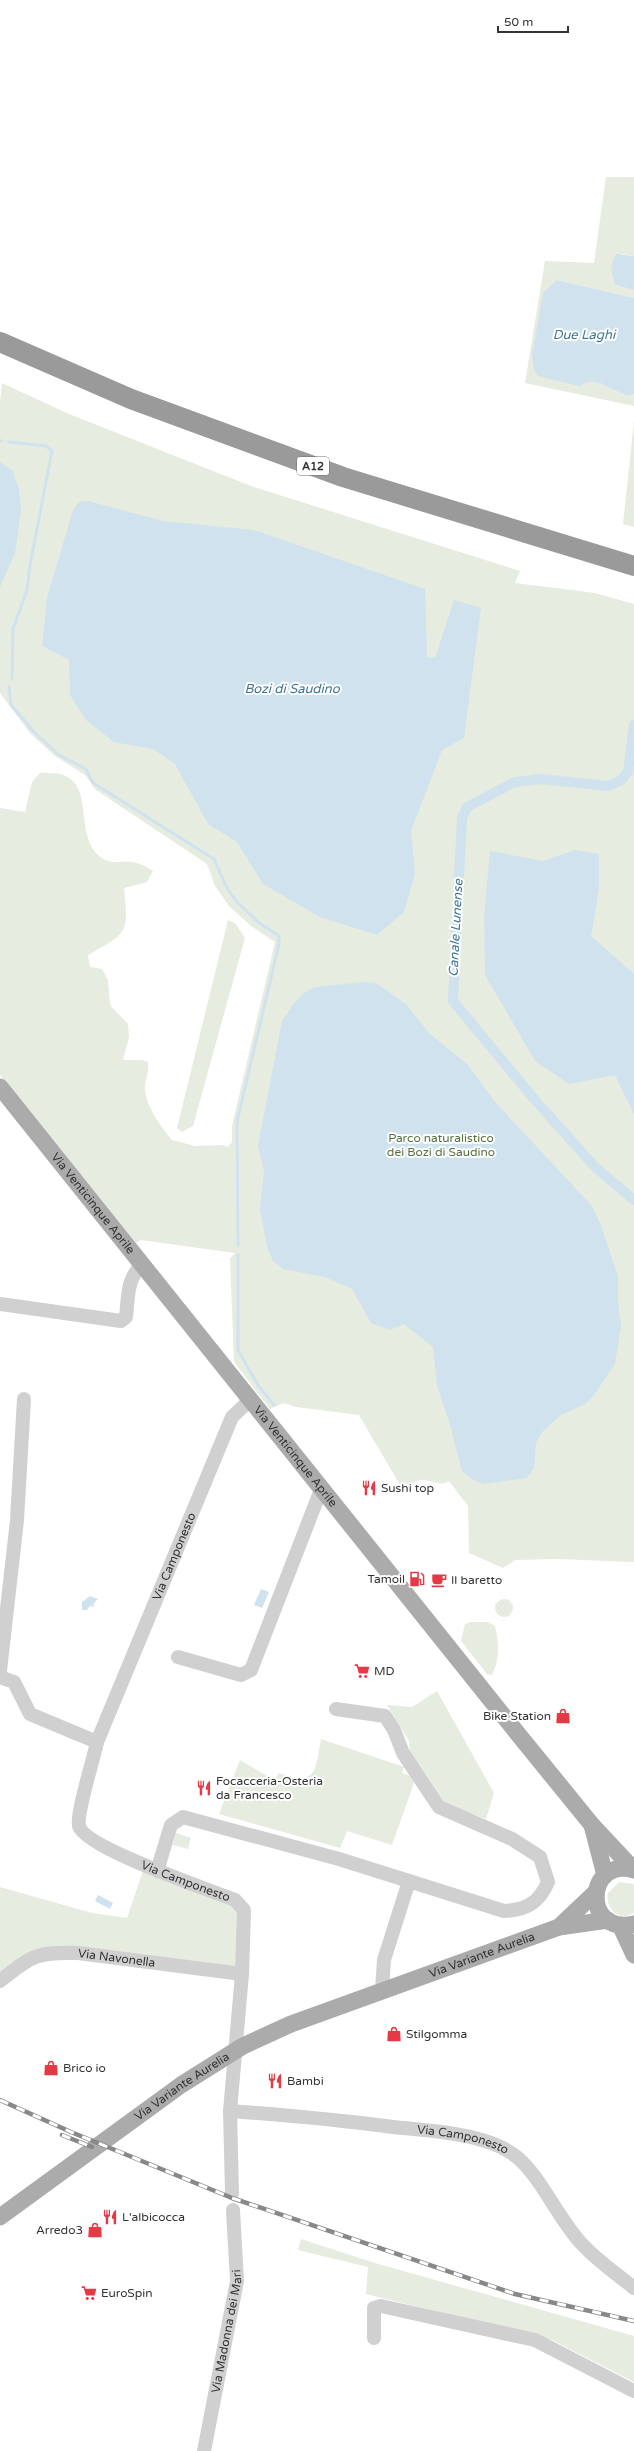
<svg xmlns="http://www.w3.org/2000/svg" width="634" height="2451" font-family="'Varela Round',sans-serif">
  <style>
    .green { fill: #e6ecdf }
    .water { fill: #cfe2ee }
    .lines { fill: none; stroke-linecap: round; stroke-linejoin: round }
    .stream { stroke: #cfe2ee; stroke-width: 3 }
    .canal { stroke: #cfe2ee; stroke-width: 10 }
    .minor { stroke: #d0d0d0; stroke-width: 14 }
    .major { stroke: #ababab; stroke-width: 17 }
    .highway { stroke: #9a9a9a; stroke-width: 20 }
    .rail-casing { stroke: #888; stroke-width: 4.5 }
    .rail { stroke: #fff; stroke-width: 3; stroke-dasharray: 9; stroke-linecap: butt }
    .labels { text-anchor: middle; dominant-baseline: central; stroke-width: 4; stroke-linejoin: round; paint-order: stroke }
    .shield { fill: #fff; stroke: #707070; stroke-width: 1 }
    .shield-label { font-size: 11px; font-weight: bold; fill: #333 }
    .park-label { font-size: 12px; fill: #56703f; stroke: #fff }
    .street-label { font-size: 12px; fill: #333; stroke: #fff }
    .poi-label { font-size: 12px; fill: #333; stroke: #fff; text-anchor: start }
    .water-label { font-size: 13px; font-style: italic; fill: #3f7597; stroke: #fff }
  </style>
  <rect width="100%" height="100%" fill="#fff"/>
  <!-- green -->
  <path class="green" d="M 606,177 L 634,177 L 634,256 L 622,254 L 615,285 L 634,290 L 634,298 L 557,280 L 587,382 L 600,383 L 627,396 L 634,394 L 634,406 L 525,383 L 545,261 L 594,263 Z
    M 2,383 L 69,414 L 251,486 L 520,571 L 515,583 L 595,593 L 634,604 L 634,1562 L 558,1559 L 515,1560 L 503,1568 L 469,1553 L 468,1506 L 449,1481 C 441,1487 432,1480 421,1480 C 414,1480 408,1489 400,1485 L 359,1415 L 296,1407 L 284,1403 L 270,1409 L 234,1362 L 230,1258 L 235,1253 L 141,1240 L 136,1243 L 0,1075 L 0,808 L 25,812 L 32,782 L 40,773 C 102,768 71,826 97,854 C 107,865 118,861 131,862 C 140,863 146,866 153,871 L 147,882 L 124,888 C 129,934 127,933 88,955 L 90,967 L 102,969 L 108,980 L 110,1005 L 128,1024 L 129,1037 L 123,1060 L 142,1060 L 148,1062 C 150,1073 144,1080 145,1090 C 147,1108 161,1127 172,1140 L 195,1146 L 222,1145 L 228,1147 L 232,1142 L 232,1126 L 275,942 L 251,926 L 229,906 L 215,886 L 207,864 L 96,790 L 85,775 L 55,756 L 30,733 L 0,693 L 0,402 Z
    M 634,422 L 634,527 L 623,524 Z
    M 228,920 L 236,924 L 245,938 L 193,1126 L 182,1132 L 177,1128 Z
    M495 1608a9 9 0 1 1 18 0a9 9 0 1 1-18 0Z
    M 471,1622 L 487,1622 L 495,1626 C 499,1641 500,1660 492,1675 L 487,1674 L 461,1641 L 465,1624 Z
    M 437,1691 L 494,1793 L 486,1819 L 446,1804 L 410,1751 L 409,1741 L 387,1705 L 412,1707 Z
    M 321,1739 L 404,1767 L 402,1773 L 411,1776 L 414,1783 L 392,1845 L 347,1831 L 340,1848 L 219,1814 L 240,1760 L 274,1780 L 279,1773 C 317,1786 315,1772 321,1739 Z
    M 176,1833 L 191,1838 L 188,1849 L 173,1845 Z
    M 143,1871 L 235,1905 L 238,1909 L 238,1962 L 234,1967 L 64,1947 C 31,1947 26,1956 0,1974 L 0,1887 L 92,1913 L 127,1918 Z
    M 619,1882 L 634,1884 L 634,1913 C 619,1922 605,1909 608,1893 Z
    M 301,2239 L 375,2263 L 634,2336 L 634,2382 L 552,2340 L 366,2294 L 368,2267 L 298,2250 Z"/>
  <!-- water -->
  <path class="water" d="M 616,254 L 634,256 L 634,290 L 615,285 L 611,267 Z
    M 557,280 L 634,298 L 634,394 L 627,396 L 600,383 L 587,382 L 579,386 L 538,376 L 534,369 L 532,355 L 543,293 Z
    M 0,462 L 12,470 L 19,489 L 21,510 L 15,553 L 0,587 Z
    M 88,501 L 163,521 L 254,530 L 425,589 L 427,657 L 435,658 L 454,600 L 481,608 L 464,738 L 442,750 L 411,831 L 415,874 L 404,912 L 377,935 L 320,917 L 263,884 L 237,842 L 208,824 L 175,764 L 153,749 L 114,742 L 86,720 L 70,695 L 69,660 L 42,646 L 47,598 L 73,510 L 79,502 Z
    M 575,850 L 599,854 L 599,889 L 591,936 L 634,974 L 634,1114 L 615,1075 L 569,1084 L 535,1061 L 485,975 L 484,917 L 490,851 L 543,861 Z
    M 364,982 L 376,983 L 406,1004 L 429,1033 L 467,1064 L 496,1103 L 592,1206 L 602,1228 L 618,1276 L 618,1302 L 621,1326 L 615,1364 L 594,1395 L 585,1404 L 561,1415 L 542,1432 L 536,1443 L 534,1468 L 527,1478 L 483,1484 L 472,1479 L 462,1471 L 449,1421 L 437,1386 L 433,1347 L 404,1324 L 390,1330 L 371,1323 L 352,1289 L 325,1277 L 283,1269 L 273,1261 L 267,1247 L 260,1209 L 264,1171 L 258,1146 L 282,1021 L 295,1002 L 304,993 L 315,987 Z
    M 261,1589 L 269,1592 L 262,1608 L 254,1605 Z
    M 90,1596 L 98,1599 L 93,1604 L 95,1607 L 90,1606 L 87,1610 L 82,1610 L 82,1602 Z
    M 98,1895 L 113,1903 L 110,1909 L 95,1901 Z"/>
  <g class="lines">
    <!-- stream -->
    <path class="stream" d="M 0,440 L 1,441
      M 9,442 L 46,446 L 52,451 L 30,565 L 27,590 L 13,629 L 12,679
      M 9,687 L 11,705 L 34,732 L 59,755 L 86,769 L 93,783 L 98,786 L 214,859 L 227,888 L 237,902 L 258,922 L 279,936 L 279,944 L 237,1122 L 238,1245
      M 238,1255 L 238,1350 L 258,1385 L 274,1405"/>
    <!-- canal -->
    <path class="canal" d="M 634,725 L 628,772 L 620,781 L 608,786 L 541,779 L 515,782 L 467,807 L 462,818 L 453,1001 L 535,1100 L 595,1167 L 634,1200"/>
    <!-- minor -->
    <g class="minor">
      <path d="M 0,1304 L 121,1321 L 126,1317 C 128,1299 127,1277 142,1265"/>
      <path d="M 178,1657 L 241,1675 L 251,1670 L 322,1487"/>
      <path d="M 0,1671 L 17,1520 L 24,1399"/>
      <path id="s1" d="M 0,1677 L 14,1682 L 30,1714 L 97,1742 C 94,1758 76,1814 79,1826 C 85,1848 210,1890 235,1900 L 244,1910 L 242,1974 L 230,2111 L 232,2193"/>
      <path id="s2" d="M 97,1742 L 232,1417 L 251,1399"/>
      <path d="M 157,1871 L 171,1825 L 183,1817 L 339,1859 L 504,1911 C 526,1910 539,1903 548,1882 L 540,1857 L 512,1839 L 439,1807 L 403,1753 L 394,1730 L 385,1716 L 336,1709"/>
      <path id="s3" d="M 0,1981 C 33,1955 36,1952 78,1953 L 242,1974"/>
      <path d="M 382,1990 L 384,1960 L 409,1881"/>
      <path id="s4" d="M 230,2111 C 284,2115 339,2120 393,2127 C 430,2131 489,2133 518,2158 C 542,2179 558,2218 581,2243 C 596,2260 617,2274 634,2288"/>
      <path d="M 374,2338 L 374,2308 L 381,2306 L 535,2340 L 634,2391"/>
      <path id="s5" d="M 204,2451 L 237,2281 L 233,2210"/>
    </g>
    <!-- major -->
    <g class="major">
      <path id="s6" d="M 0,1087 L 518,1734 L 592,1825 L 633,1869"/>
      <path d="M 592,1825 L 605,1875"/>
      <path d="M 634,1870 C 585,1856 582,1936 634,1924"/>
      <path d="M 620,1925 L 634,1955"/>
      <path d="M 559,1927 L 596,1892"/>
      <path id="s7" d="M 0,2217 L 181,2085 L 243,2046 L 291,2024 L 559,1927 L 608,1920"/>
    </g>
    <!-- highway -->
    <path class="highway" d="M 0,342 L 131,399 L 343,477 L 634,566"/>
    <defs>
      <path id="rail" d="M 0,2100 L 71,2132 L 232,2198 L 515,2294 L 634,2321
        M 62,2135 L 92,2147"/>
    </defs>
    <!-- rail casing -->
    <use href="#rail" class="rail-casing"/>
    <!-- rail -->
    <use href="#rail" class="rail"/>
  </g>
  <!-- icons -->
  <defs>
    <symbol id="restaurant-bare" viewBox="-9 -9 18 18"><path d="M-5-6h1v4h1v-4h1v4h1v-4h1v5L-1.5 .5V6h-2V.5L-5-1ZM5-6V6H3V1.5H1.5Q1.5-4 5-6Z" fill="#e63946" stroke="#fff" stroke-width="2.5" paint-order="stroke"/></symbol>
    <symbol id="fuel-bare" viewBox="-9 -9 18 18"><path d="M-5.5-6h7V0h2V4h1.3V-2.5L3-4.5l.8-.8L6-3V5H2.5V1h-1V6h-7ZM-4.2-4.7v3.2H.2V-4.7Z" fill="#e63946" stroke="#fff" stroke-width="2.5" paint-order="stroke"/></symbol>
    <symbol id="cafe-bare" viewBox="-9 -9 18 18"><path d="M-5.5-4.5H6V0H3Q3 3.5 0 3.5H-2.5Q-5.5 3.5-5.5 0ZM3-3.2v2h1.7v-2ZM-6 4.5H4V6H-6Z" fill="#e63946" stroke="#fff" stroke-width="2.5" paint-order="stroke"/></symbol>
    <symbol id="supermarket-bare" viewBox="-9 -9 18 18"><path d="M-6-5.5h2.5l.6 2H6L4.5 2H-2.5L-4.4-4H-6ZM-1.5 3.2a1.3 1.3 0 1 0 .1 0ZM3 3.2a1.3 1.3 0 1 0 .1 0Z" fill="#e63946" stroke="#fff" stroke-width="2.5" paint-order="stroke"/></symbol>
    <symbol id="shop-bare" viewBox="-9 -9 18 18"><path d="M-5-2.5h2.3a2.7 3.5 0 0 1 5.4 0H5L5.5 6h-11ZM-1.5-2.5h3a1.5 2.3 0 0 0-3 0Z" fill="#e63946" stroke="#fff" stroke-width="2.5" paint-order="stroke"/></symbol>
  </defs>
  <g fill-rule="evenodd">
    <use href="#restaurant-bare" x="358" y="1477" width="22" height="22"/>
    <use href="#fuel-bare" x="406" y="1568" width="22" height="22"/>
    <use href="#cafe-bare" x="428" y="1569" width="22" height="22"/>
    <use href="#supermarket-bare" x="351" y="1660" width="22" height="22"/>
    <use href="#shop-bare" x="552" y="1705" width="22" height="22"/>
    <use href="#restaurant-bare" x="193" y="1777" width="22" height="22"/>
    <use href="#shop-bare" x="383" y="2023" width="22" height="22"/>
    <use href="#shop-bare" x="40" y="2057" width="22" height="22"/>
    <use href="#restaurant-bare" x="264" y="2070" width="22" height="22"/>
    <use href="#restaurant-bare" x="99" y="2206" width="22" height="22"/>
    <use href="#shop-bare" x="84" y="2219" width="22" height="22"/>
    <use href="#supermarket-bare" x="78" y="2282" width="22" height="22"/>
  </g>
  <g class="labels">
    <!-- shield labels -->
    <rect class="shield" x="297" y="457" width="32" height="18" rx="3"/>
    <g class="shield-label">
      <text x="313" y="466">A12</text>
    </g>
    <!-- park labels -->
    <g class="park-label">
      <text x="441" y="1138">Parco naturalistico<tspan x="441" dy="14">dei Bozi di Saudino</tspan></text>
    </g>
    <!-- street labels -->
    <g class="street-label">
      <text stroke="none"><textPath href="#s6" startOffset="149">Via Venticinque Aprile</textPath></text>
      <text stroke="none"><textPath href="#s6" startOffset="473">Via Venticinque Aprile</textPath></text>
      <text stroke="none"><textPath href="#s2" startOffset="201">Via Camponesto</textPath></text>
      <text stroke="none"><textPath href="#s1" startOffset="331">Via Camponesto</textPath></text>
      <text stroke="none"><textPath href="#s7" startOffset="553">Via Variante Aurelia</textPath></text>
      <text stroke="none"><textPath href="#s3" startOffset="125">Via Navonella</textPath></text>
      <text stroke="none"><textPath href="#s7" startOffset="224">Via Variante Aurelia</textPath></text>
      <text stroke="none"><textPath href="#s4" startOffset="235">Via Camponesto</textPath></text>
      <text stroke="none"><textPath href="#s5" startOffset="122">Via Madonna dei Mari</textPath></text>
    </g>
    <!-- poi labels -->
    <g class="poi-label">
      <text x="381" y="1488">Sushi top</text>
      <text x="405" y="1579" text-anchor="end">Tamoil</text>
      <text x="451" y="1580">Il baretto</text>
      <text x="374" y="1671">MD</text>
      <text x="551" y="1716" text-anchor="end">Bike Station</text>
      <text x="216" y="1781">Focacceria-Osteria<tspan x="216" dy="14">da Francesco</tspan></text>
      <text x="406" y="2034">Stilgomma</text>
      <text x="63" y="2068">Brico io</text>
      <text x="287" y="2081">Bambi</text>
      <text x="122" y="2217">L'albicocca</text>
      <text x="83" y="2230" text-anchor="end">Arredo3</text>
      <text x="101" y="2293">EuroSpin</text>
    </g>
    <!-- water labels -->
    <g class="water-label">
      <text x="584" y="335">Due Laghi</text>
      <text x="292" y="689">Bozi di Saudino</text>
      <text transform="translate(456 928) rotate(-87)">Canale Lunense</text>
    </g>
  </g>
  <!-- scale -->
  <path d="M498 26v6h70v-6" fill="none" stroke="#333333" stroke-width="2"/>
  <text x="504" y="26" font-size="12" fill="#333333" stroke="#ffffff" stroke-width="3" paint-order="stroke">50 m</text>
</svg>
